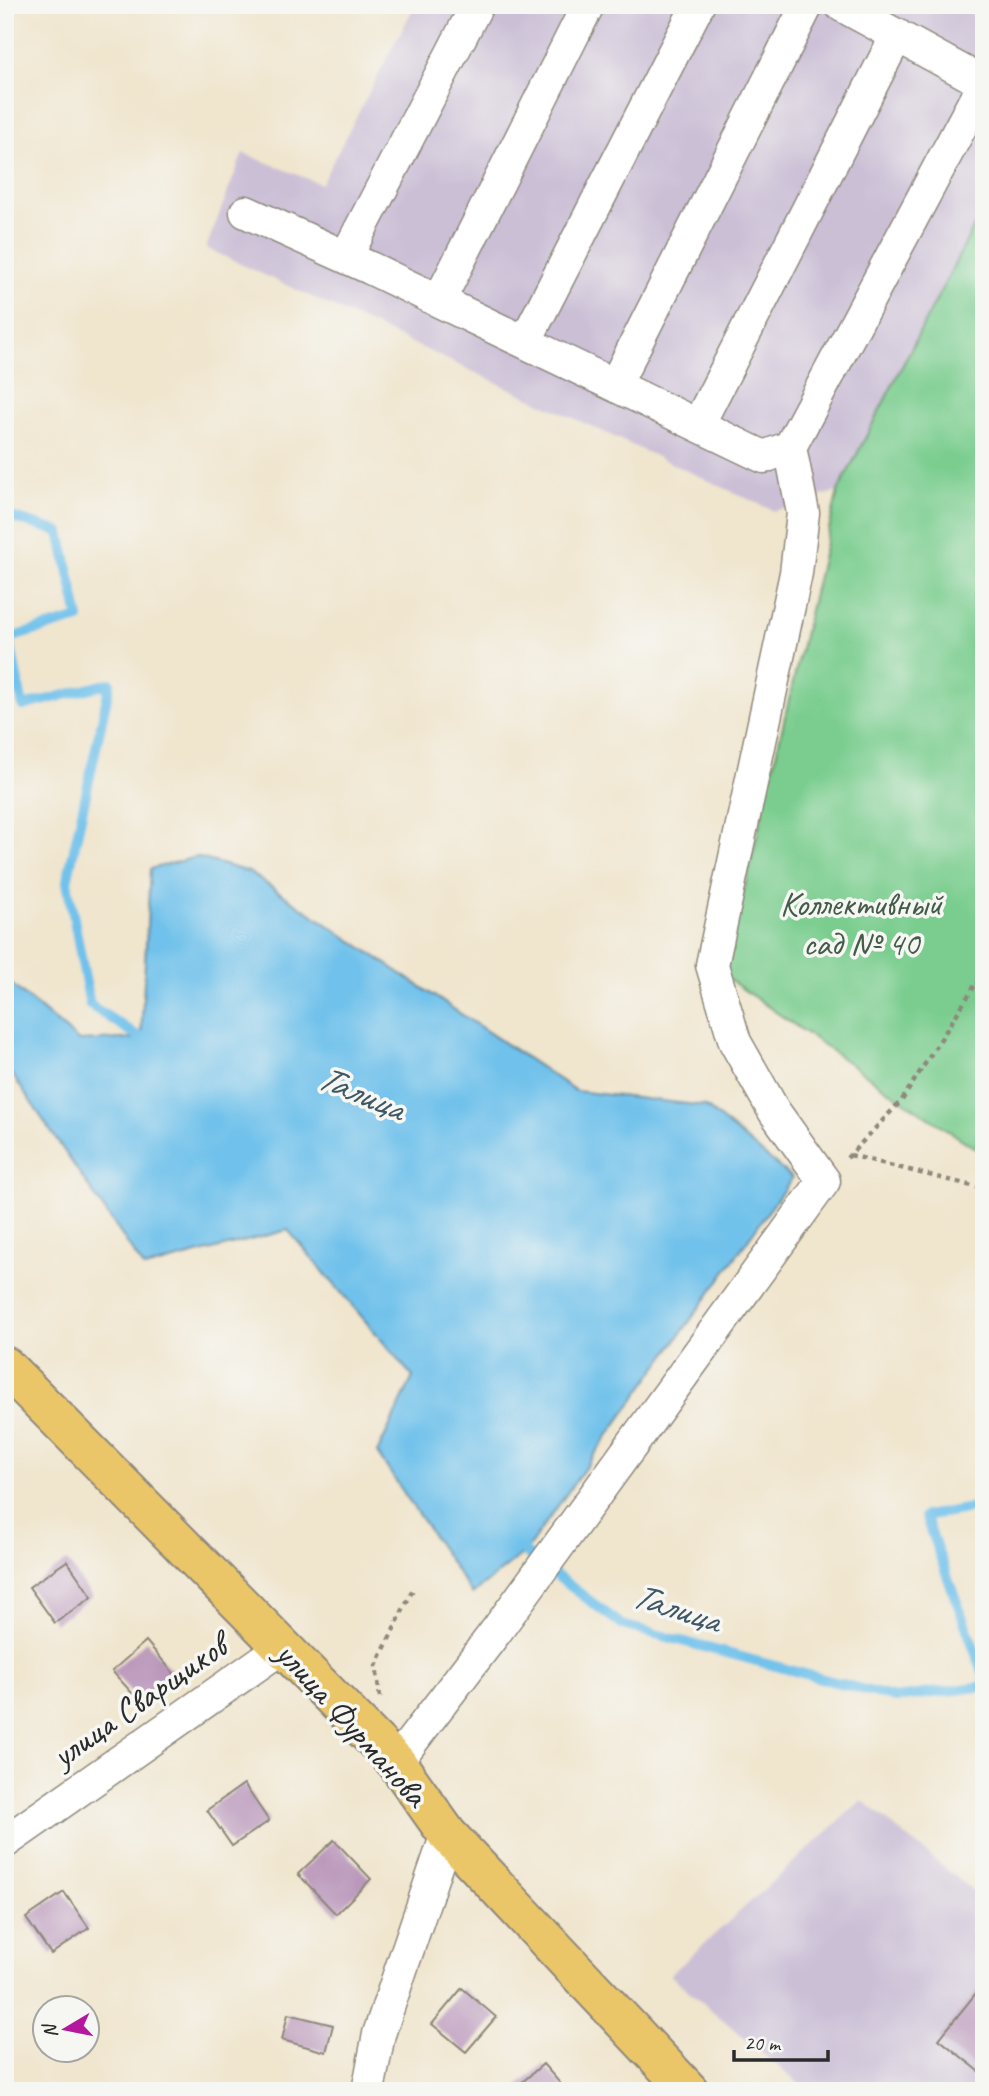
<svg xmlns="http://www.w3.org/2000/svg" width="989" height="2096" font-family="Caveat,sans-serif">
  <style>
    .industrial { fill: #cbbfd6 }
    .green { fill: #7acd8f; stroke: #527c5d; stroke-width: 2 }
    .water { fill: #70c1eb; stroke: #4e768b; stroke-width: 2 }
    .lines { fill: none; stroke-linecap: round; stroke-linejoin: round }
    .stream { stroke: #70c1eb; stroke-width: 10 }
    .building { fill: #ba97bb }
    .minor-casing { stroke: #8e887c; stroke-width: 35 }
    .major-casing { stroke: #8e887c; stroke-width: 42 }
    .path { stroke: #8e887c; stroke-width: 4.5; stroke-dasharray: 5 5; stroke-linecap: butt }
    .minor { stroke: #fff; stroke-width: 32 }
    .major { stroke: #ebc669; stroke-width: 38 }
    .labels { text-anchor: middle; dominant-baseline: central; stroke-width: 7; stroke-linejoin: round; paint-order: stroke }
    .park-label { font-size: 35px; fill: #435c49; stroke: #f6f6f2 }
    .street-label { font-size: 35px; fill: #2b2b2b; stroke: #f6f6f2 }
    .water-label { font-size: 37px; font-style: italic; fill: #405865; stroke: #f6f6f2 }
  </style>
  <rect width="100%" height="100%" fill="#f6f6f2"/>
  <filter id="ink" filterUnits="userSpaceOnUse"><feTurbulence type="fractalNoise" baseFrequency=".0143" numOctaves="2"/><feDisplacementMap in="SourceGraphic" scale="14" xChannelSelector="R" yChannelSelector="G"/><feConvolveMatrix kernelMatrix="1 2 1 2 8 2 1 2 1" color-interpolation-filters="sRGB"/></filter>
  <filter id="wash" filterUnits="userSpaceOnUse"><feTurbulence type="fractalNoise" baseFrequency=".00686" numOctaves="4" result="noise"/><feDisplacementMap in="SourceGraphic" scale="28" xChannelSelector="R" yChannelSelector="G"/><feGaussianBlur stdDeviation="1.57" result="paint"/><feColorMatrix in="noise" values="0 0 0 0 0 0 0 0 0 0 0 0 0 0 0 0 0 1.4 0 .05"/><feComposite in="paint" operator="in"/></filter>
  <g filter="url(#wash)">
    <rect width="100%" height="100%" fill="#f0e5cd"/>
    <!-- industrial -->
    <path class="industrial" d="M 415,5 L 955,5 L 984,20 L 984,207 L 838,491 L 774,511 L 206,248 L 243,153 L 321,184 Z
      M 862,1800 L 984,1900 L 984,2091 L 807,2091 L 670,1975 Z"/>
    <!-- green -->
    <path class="green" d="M 984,207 L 984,1154 L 902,1100 L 724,976 L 838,491 Z"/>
    <!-- water -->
    <path class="water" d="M 196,857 L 249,872 L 576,1091 L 705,1106 L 792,1178 L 525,1552 L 472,1594 L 377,1453 L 413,1377 L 288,1230 L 144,1268 L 5,1064 L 5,979 L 79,1041 L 141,1038 L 150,869 Z"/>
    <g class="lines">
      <!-- stream -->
      <path class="stream" d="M 5,515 L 60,532 L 79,618 L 9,638 L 23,706 L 110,683 L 67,882 L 90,1005 L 141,1038 L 153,1038
        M 984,1506 L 925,1516 L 984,1675
        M 521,1540 L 525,1552 L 622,1625 L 895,1698 L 984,1686"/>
    </g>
    <g id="blocks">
      <!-- building -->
      <path class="building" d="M 67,1561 L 92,1597 L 55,1623 L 29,1587 Z
        M 146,1641 L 176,1676 L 143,1705 L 112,1671 Z
        M 244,1784 L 269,1821 L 232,1846 L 207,1810 Z
        M 334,1840 L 371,1879 L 336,1914 L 298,1874 Z
        M 64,1892 L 89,1928 L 51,1954 L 26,1918 Z
        M 984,1983 L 984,2075 L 939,2039 Z
        M 462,1988 L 496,2017 L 466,2052 L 432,2024 Z
        M 288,2014 L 333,2025 L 326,2052 L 282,2040 Z
        M 543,2064 L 567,2091 L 512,2091 Z"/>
    </g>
  </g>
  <g filter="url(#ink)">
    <use href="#blocks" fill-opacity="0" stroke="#8e887c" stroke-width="2"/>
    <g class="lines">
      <defs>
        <path id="minor" d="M 246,212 L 370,268 L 764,457 L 790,447
          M 346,257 L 477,5
          M 439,301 L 588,5
          M 525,342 L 698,5
          M 615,385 L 807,5
          M 698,425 L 897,35
          M 396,1762 L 497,1630 L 824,1181 L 774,1111 L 735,1042 L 712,965 L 796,573 L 803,513 L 790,447 L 984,83 L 841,5
          M 5,1842 L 284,1646
          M 368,2091 L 379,2034 L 447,1834"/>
        <path id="major" d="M 5,1366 L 396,1762 L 447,1834 L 689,2091"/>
      </defs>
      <!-- minor casing -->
      <use href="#minor" class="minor-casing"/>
      <!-- major casing -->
      <use href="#major" class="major-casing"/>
      <!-- path -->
      <path class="path" d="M 850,1155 L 984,1189
        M 847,1158 L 902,1100 L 984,971
        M 380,1697 L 376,1666 L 413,1589"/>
      <!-- minor -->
      <use href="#minor" class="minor"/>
      <!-- major -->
      <use href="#major" class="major"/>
    </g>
  </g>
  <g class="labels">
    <!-- park labels -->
    <g class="park-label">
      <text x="861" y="903">Коллективный<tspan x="861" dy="40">сад № 40</tspan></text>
    </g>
    <!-- street labels -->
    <g class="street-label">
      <text transform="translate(139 1701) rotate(-35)">улица Сварщиков</text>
      <text transform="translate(352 1724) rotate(48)">улица Фурманова</text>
    </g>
    <!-- water labels -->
    <g class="water-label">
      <text transform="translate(361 1092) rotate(23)">Талица</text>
      <text transform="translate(676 1607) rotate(18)">Талица</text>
    </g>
  </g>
  <!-- margin -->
  <rect width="989" height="2096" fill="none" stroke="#f6f6f2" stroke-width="28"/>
  <!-- north arrow -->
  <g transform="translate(66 2029) rotate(260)"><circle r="33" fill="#f6f6f2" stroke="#a5a5a2" stroke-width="2"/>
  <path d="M0-5L12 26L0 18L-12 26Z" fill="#b5179e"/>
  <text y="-10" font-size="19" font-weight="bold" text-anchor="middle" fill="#2b2b2b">N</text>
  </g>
  <!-- scale -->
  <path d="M734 2050v10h94v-10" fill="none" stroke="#2b2b2b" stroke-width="3.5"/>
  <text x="744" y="2050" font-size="21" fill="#2b2b2b" stroke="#f6f6f2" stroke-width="5" paint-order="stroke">20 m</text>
</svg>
